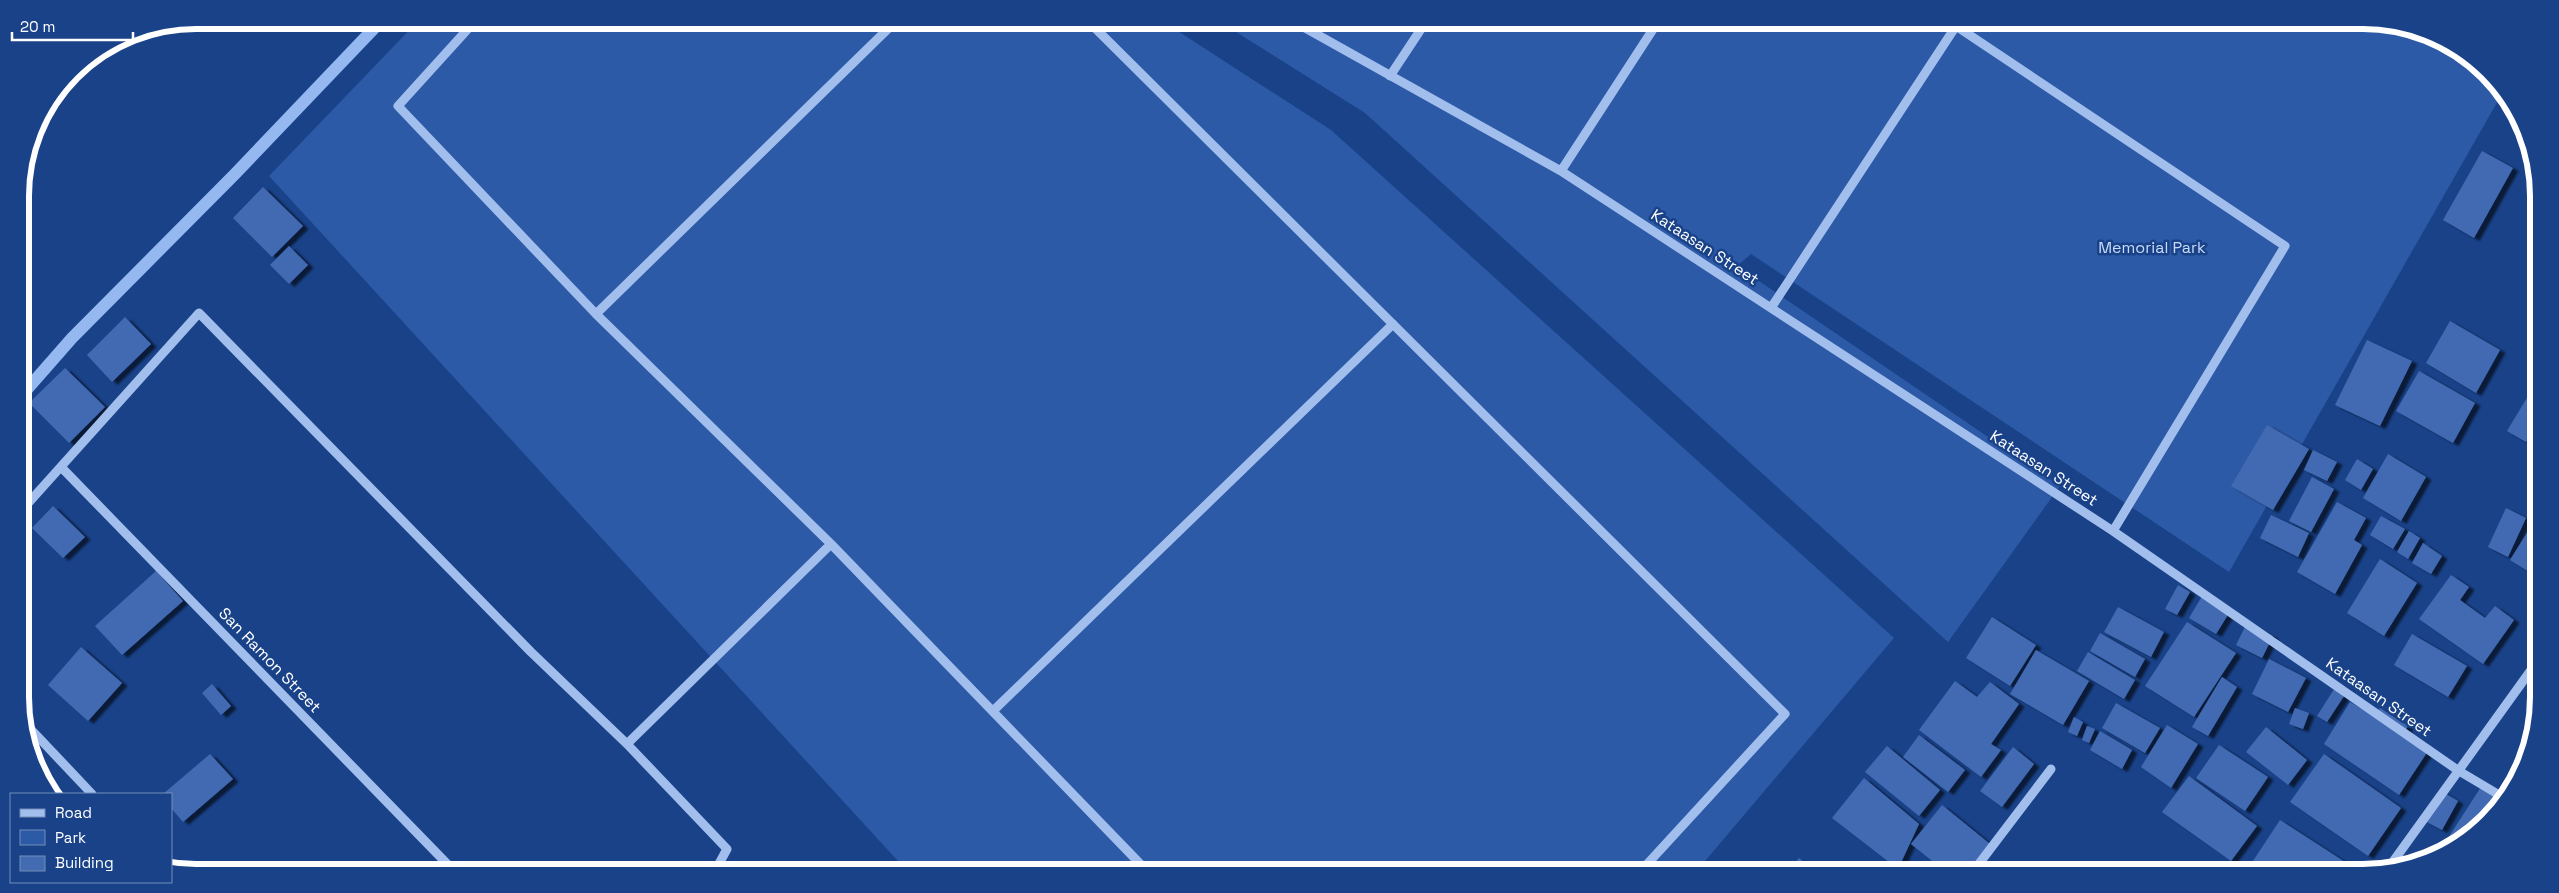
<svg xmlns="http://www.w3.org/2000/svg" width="2559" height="893" font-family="'Space Grotesk',sans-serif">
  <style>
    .green { fill: #2c5aa7 }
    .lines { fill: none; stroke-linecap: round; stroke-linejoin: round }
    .stream { stroke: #95b8f0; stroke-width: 12 }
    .building { fill: #426bb2; filter: url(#shadow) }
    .minor { stroke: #a2beed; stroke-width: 9 }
    .labels { text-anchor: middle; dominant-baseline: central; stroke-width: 5; stroke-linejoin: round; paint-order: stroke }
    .street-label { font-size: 16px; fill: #fff; stroke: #194289 }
    .park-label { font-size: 16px; fill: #c8dbfa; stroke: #194289 }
    .rim { fill: none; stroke: #fff; stroke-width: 6 }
  </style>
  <defs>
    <filter id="shadow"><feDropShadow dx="5.5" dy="3" stdDeviation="1" flood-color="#0009"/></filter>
  </defs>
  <rect width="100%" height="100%" fill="#194289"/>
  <!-- green -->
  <path class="green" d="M 419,20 L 1171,20 L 1170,26 L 1331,130 L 1894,638 L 1695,873 L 909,873 L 269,176 Z
    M 1217,20 L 2363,20 L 2419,29 L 2496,80 L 2503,92 L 2229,572 L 1751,254 L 1737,266 L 2060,486 L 1948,642 L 1365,113 Z"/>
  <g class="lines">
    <!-- stream -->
    <path class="stream" d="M 22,395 L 72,338 L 234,175 L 382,20"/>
  </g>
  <!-- building -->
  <path class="building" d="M 2482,151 L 2513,168 L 2474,238 L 2443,220 Z
    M 263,187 L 303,226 L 272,257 L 233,218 Z
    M 289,246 L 308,265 L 289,284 L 270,265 Z
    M 125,317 L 151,344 L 112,382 L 87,355 Z
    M 2450,321 L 2500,350 L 2476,393 L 2426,363 Z
    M 2367,340 L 2412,361 L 2380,426 L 2335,405 Z
    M 65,368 L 105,407 L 69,443 L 29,403 Z
    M 2419,371 L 2475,403 L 2453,443 L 2396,411 Z
    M 2531,391 L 2538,396 L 2538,423 L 2526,442 L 2507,431 Z
    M 2267,425 L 2309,449 L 2273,510 L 2231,486 Z
    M 2313,450 L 2337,462 L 2327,481 L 2304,470 Z
    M 2388,454 L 2426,477 L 2401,521 L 2363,498 Z
    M 2357,459 L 2373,469 L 2361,490 L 2345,480 Z
    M 2312,477 L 2334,489 L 2311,532 L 2289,521 Z
    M 2337,502 L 2366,518 L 2354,540 L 2362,545 L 2335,594 L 2297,572 Z
    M 53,506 L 85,537 L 63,558 L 32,528 Z
    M 2506,508 L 2526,518 L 2508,557 L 2488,547 Z
    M 2271,515 L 2309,533 L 2298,557 L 2260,538 Z
    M 2381,516 L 2405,529 L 2393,549 L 2370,535 Z
    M 2532,525 L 2539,530 L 2539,578 L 2510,560 Z
    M 2409,531 L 2420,538 L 2408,559 L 2397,552 Z
    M 2423,543 L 2442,556 L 2431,574 L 2412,563 Z
    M 2380,559 L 2417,583 L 2384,636 L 2347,613 Z
    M 156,571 L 183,601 L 122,655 L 95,626 Z
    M 2451,575 L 2469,587 L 2460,600 L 2485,618 L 2495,606 L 2514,620 L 2483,664 L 2419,619 Z
    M 2178,585 L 2190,592 L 2177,615 L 2165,609 Z
    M 2204,593 L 2231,610 L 2216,634 L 2189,618 Z
    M 2118,607 L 2164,632 L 2151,657 L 2104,632 Z
    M 1992,617 L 2036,645 L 2010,686 L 1966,658 Z
    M 2187,622 L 2236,653 L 2194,717 L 2145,686 Z
    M 2247,623 L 2273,636 L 2262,658 L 2236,645 Z
    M 2100,633 L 2145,659 L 2135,677 L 2090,651 Z
    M 2412,634 L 2467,666 L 2448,697 L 2394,665 Z
    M 81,647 L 122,683 L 88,721 L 48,685 Z
    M 2036,650 L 2089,681 L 2063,725 L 2010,694 Z
    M 2088,652 L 2135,680 L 2124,699 L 2077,671 Z
    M 2269,659 L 2306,678 L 2288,712 L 2252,694 Z
    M 2222,677 L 2237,687 L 2208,736 L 2192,727 Z
    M 1955,681 L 1977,697 L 1990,682 L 2019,704 L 1991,744 L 2001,750 L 1981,777 L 1919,730 Z
    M 2338,683 L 2348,690 L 2327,722 L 2317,716 Z
    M 212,684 L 231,706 L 221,715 L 202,693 Z
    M 2350,702 L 2374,716 L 2380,708 L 2408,726 L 2403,735 L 2428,751 L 2399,795 L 2324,744 Z
    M 2116,703 L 2160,728 L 2145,753 L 2102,728 Z
    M 2295,708 L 2309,713 L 2303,729 L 2289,724 Z
    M 2074,717 L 2083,722 L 2077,736 L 2068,732 Z
    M 2167,725 L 2198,744 L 2171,788 L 2141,767 Z
    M 2087,726 L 2095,729 L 2089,743 L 2082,740 Z
    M 2266,727 L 2307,760 L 2288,785 L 2246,752 Z
    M 2100,731 L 2132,750 L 2122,769 L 2090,750 Z
    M 1919,735 L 1965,770 L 1948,792 L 1903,757 Z
    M 2219,745 L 2268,777 L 2245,811 L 2196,778 Z
    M 1887,746 L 1940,790 L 1919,816 L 1865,772 Z
    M 2013,747 L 2034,764 L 2002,807 L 1980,791 Z
    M 210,754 L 233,779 L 183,822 L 171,808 L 171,794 L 163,794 Z
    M 2324,754 L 2401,808 L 2368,856 L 2290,802 Z
    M 2189,776 L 2257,826 L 2231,861 L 2162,812 Z
    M 1864,778 L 1919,824 L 1898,869 L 1832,818 Z
    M 2481,787 L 2503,801 L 2470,836 L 2445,851 L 2441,849 Z
    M 2441,791 L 2458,801 L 2442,830 L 2425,821 Z
    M 1942,805 L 1990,844 L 1967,873 L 1947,873 L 1911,844 Z
    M 2280,820 L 2362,873 L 2245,873 Z
    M 1799,858 L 1816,873 L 1786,873 Z"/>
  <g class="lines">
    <!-- minor -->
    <path class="minor" d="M 476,20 L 398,106 L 596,314 L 831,544 L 1149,873
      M 1087,20 L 1785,714 L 1639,873
      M 1291,20 L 1561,171 L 2113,531 L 2459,771 L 2506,799
      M 1390,76 L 1427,20
      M 1561,171 L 1659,20
      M 1771,308 L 1956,26 L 2285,246 L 2113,531
      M 596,314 L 897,20
      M 62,468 L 456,873
      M 22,510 L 199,313 L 531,652 L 627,744 L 727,849 L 714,873
      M 993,711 L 1393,324
      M 23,721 L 92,794
      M 627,744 L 831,544
      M 2387,870 L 2539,659
      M 1972,873 L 2051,769"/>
  </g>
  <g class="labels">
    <!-- street labels -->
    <g class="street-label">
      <text transform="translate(1705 247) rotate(33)">Kataasan Street</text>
      <text transform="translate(2044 468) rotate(33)">Kataasan Street</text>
      <text transform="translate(270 660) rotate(46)">San Ramon Street</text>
      <text transform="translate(2379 697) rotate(35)">Kataasan Street</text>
    </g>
    <!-- park labels -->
    <g class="park-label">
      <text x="2152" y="247">Memorial Park</text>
    </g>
  </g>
  <!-- crop -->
  <path d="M0 0H2559V893H0ZM196 29H2363A167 167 0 0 1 2530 196V697A167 167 0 0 1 2363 864H196A167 167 0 0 1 29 697V196A167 167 0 0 1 196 29Z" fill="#194289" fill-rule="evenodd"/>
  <path class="rim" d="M196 29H2363A167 167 0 0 1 2530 196V697A167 167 0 0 1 2363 864H196A167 167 0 0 1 29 697V196A167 167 0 0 1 196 29Z"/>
  <!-- legend -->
  <rect x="10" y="793" width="162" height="90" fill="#194289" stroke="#758eb8"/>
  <rect x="20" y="809" width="25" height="8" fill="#a2beed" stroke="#758eb8"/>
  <text x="55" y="818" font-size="15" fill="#ffffff">Road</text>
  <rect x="20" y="830" width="25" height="15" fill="#2c5aa7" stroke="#758eb8"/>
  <text x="55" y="843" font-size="15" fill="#ffffff">Park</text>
  <rect x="20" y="856" width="25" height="15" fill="#426bb2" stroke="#758eb8"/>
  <text x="55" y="868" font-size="15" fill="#ffffff">Building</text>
  <!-- scale -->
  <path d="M12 32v8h121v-8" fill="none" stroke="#ffffff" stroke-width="2.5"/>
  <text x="20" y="32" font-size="15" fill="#ffffff" stroke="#194289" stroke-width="4" paint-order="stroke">20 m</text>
</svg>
